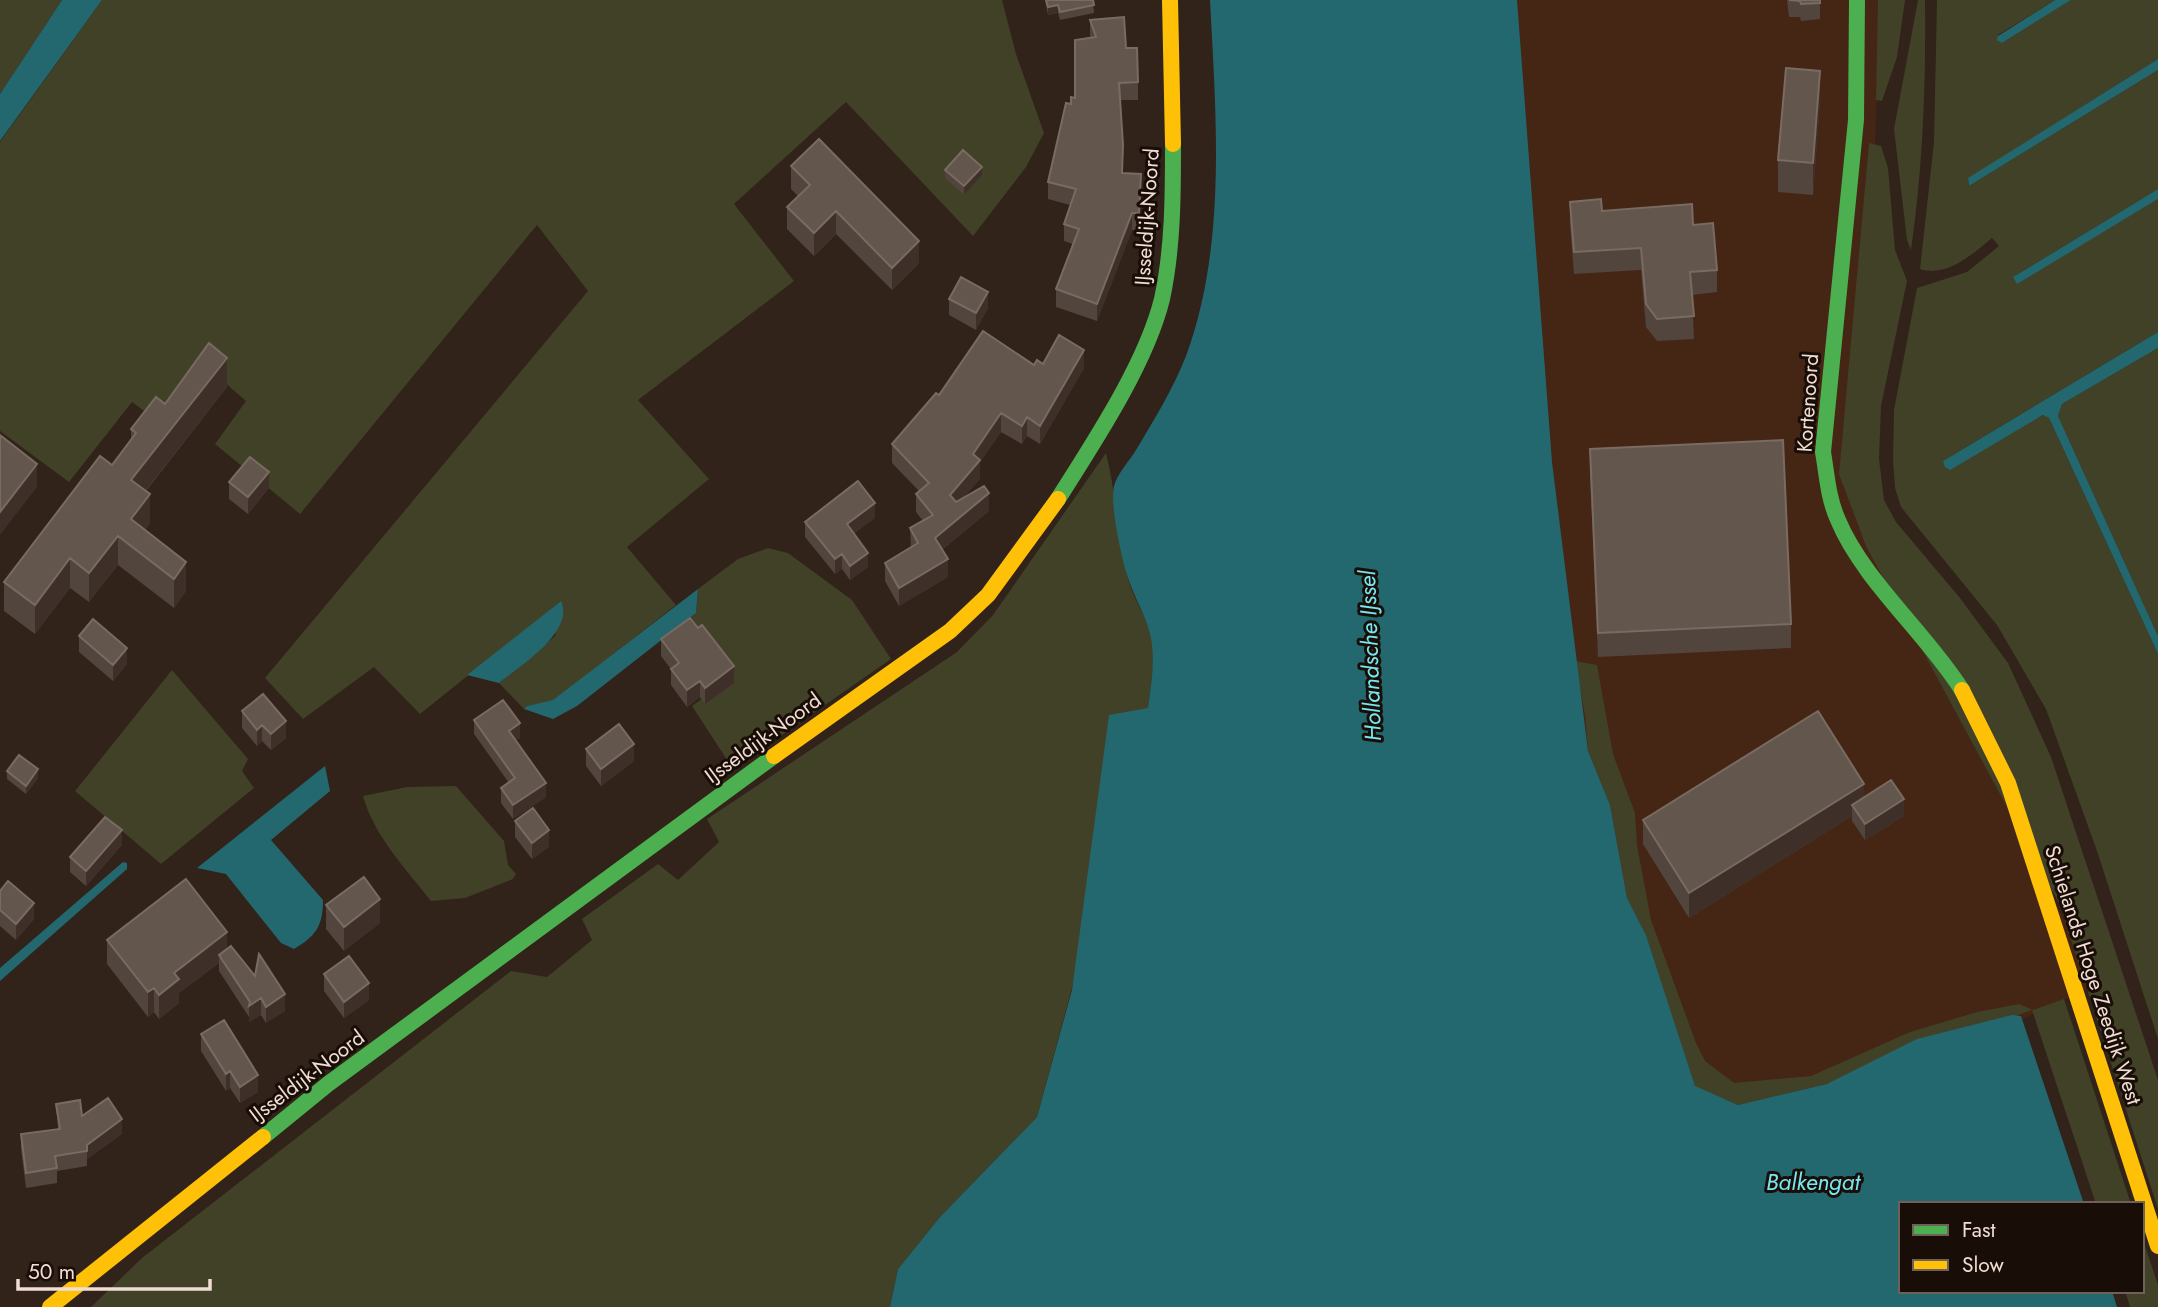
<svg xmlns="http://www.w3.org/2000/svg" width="2158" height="1307" font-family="Jost,sans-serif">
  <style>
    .built { fill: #452514 }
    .green { fill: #404127 }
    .water { fill: #23686e }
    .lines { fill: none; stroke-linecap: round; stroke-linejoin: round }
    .fast { stroke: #4caf50; stroke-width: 16 }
    .slow { stroke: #ffc107; stroke-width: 16 }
    .wall { fill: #52453d }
    .shaded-wall { fill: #3e3028 }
    .building { fill: #63564d; stroke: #796b62; stroke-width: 2 }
    .labels { text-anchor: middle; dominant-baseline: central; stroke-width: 6; stroke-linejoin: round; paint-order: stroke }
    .street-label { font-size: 21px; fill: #f0ddd3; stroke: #190d07 }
    .water-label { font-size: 23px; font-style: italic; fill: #77e8f2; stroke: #190d07 }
  </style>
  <rect width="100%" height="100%" fill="#31221a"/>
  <!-- built -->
  <path class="built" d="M 1501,0 L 1880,0 L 1875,150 L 1845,472 L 2096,985 L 1907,1073 L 1697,1163 L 1581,816 Z"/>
  <!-- green -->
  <path class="green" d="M 0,0 L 62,0 L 0,94 Z
    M 102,0 L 1002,0 L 1016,54 L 1044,133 L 1026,167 L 973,236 L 846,102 L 734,204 L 794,281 L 638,400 L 709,479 L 627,547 L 676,605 L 553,701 L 527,706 L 524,709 L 499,683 L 555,636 L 561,601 L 420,714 L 374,667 L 303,719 L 265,678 L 588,291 L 537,225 L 300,514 L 215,444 L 246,401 L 209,369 L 166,427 L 132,402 L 69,482 L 0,431 L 0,142 Z
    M 1878,0 L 1905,0 L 1897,57 L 1882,101 L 1876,100 Z
    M 1918,0 L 1925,0 C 1926,84 1923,167 1911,250 L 1907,240 L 1894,129 Z
    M 1937,0 L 2055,0 L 1998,35 L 2002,43 L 2071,0 L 2158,0 L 2158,59 L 1968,179 L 1969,186 L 2158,70 L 2158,189 L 2018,274 L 2016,283 L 2158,199 L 2158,332 L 1943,461 L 2044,415 L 2049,418 L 2158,654 L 2158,1039 L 2097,851 L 2046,709 L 1997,625 L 1901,507 L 1895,488 L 1893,459 L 1894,410 L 1917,288 L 1967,272 L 1999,246 L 1992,238 C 1973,254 1946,278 1920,269 L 1934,142 Z
    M 1869,143 L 1881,146 L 1888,168 L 1895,250 L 1907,281 L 1881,406 L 1879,459 L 1884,500 L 1896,522 L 1960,598 L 2008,663 L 2051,757 L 2158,1080 L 2158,1209 L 2060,905 L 1866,546 L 1839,474 Z
    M 2158,348 L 2158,636 L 2058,416 L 2062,404 Z
    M 1106,453 C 1116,492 1117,532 1126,571 C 1130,592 1143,611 1150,632 C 1157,656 1151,684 1148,708 L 1037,1117 L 940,1217 L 898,1269 L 890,1307 L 91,1307 L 142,1258 L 511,971 L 547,977 L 592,940 L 582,919 L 658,864 L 678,880 L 719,842 L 707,819 L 957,652 L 993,615 Z
    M 768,548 L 788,553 L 852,600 L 891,659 L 733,769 L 692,706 L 726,681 L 683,624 L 696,613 L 698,589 L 738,559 Z
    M 1575,661 L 1597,665 L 1613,754 L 1635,813 L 1637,845 L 1651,920 L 1696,1043 L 1705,1061 L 1734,1083 L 1811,1076 L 1910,1032 L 1977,1012 L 2019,1004 L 2033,1010 L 2064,999 L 2131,1204 L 2096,1204 L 2032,1010 L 1827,1084 L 1738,1105 L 1695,1087 L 1646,935 L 1627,898 L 1610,805 L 1588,751 L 1585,715 Z
    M 172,670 L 248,759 L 242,771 L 254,788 L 161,864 L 75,791 Z
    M 456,786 L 504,841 L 508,865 L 516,874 L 513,879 L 465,898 L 431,901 C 406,869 374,836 363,796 L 407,787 Z
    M 2142,1237 L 2158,1285 L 2158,1307 L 2130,1307 L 2125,1291 L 2142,1291 Z"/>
  <!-- water -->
  <path class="water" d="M 62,0 L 102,0 L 0,141 L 0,94 Z
    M 1210,0 L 1517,0 L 1552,462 L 1588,751 L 1610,805 L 1627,898 L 1646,935 L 1695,1086 L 1738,1105 L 1827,1084 L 1917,1039 L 2012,1015 L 2021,1016 L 2084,1204 L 1901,1204 L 1901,1291 L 2112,1291 L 2117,1307 L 890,1307 L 898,1269 L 940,1217 L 1037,1117 L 1072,990 L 1109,715 L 1148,708 C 1151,684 1156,658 1150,634 C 1145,614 1133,595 1127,575 C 1121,555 1110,506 1114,486 C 1117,474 1130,460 1136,450 C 1154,420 1173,389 1186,356 C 1227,245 1216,117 1210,0 Z
    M 2055,0 L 2071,0 L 2002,43 L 1997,40 L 1998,36 Z
    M 2158,59 L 2158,70 L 1969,186 L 1968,178 Z
    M 2158,189 L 2158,199 L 2017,284 L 2013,277 L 2018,274 Z
    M 2158,332 L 2158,348 L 2062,404 L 2058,416 L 2158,636 L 2158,654 L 2049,418 L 2043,415 L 1950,470 L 1945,467 L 1943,461 Z
    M 698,589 L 696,613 L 577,706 L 553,719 L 524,709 L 527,706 L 553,700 Z
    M 561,601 C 575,632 520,666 499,683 L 467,675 Z
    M 325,766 L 330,791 L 271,840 L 323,900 C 323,926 316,936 294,949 L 281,943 L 226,874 L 197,868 Z
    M 123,862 L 127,863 L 127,869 L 0,981 L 0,968 Z"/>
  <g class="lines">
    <!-- fast -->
    <path class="fast" d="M 1857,0 L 1856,120 L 1823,452 C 1827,475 1828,498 1838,520 C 1863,580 1926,633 1962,690
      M 1058,499 C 1094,442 1146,364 1162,299 C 1173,248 1173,196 1173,144
      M 263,1137 L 328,1084 L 774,756"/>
    <!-- slow -->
    <path class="slow" d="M 1170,0 L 1173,144
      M 1962,690 L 2008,783 L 2158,1246
      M 774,756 L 950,631 L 988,595 L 1058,499
      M 50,1307 L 263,1137"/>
  </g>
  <!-- wall -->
  <path class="wall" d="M 1045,0 L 1093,0 L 1094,13 L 1060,20 L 1058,13 L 1048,15 Z
    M 1787,0 L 1820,0 L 1820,19 L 1801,21 L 1800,17 L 1789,17 Z
    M 1090,20 L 1126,48 L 1138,82 L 1138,100 L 1120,100 L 1123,162 L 1123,173 L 1141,192 L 1139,231 L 1132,230 L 1097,321 L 1056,307 L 1056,289 L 1073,244 L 1064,241 L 1064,224 L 1070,205 L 1048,199 L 1048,182 L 1071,104 L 1075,98 L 1090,38 Z
    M 1820,102 L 1813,195 L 1778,192 L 1778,160 Z
    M 791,166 L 919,263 L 892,290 L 836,234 L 814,256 L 787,229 L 787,207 L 798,196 L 791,189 Z
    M 945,170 L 982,175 L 964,195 L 945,178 Z
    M 1570,202 L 1602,211 L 1717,270 L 1717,292 L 1692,295 L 1694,339 L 1657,341 L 1646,327 L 1641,270 L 1574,274 L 1570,224 Z
    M 949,299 L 988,308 L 976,330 L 949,315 Z
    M 1043,364 L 1084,368 L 1040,444 L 1027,436 L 1022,444 L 1001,432 L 980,462 L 980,479 L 964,497 L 989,511 L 942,550 L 948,577 L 899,606 L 885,581 L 885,563 L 911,548 L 910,528 L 923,521 L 916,512 L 916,494 L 919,491 L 892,463 L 892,444 L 939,395 L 1034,365 Z
    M 227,387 L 146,491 L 150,523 L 145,530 L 186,591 L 174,608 L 118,565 L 89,602 L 70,588 L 35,634 L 4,611 L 4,582 L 112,465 L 131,439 L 131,429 L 165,404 Z
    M 1590,449 L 1791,624 L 1791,648 L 1598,657 L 1590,473 Z
    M 229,482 L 269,488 L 248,514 L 229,499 Z
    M 875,518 L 854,533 L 868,567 L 850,580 L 842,569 L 835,574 L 805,537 L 805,522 Z
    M 79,636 L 127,664 L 113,681 L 79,652 Z
    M 661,639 L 734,683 L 705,704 L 700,697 L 687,707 L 671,685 L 671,669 L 661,656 Z
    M 242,711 L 286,738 L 271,750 L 262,741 L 257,746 L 242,728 Z
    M 474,720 L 520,738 L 516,740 L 546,797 L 513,819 L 501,803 L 501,788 L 509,783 L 474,734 Z
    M 586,749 L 634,761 L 601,786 L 586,766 Z
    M 7,771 L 38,778 L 26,794 L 7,779 Z
    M 1864,797 L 1904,816 L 1865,840 L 1852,821 L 1852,816 L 1689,918 L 1643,844 L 1643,820 Z
    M 515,821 L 549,847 L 532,859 L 515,837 Z
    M 122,845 L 86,886 L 70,872 L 70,857 Z
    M 0,891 L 34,919 L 16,940 L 0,926 Z
    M 326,905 L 380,923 L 344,951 L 326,929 Z
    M 107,940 L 227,949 L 255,976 L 285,1011 L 266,1023 L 261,1015 L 249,1022 L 249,1017 L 219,971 L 219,963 L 179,993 L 179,1003 L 159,1019 L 154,1012 L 148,1017 L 107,964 Z
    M 324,974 L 369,1000 L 344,1018 L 324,991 Z
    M 201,1034 L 258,1092 L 240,1103 L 230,1088 L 226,1091 L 201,1051 Z
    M 56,1104 L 122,1134 L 87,1159 L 87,1166 L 57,1171 L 57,1183 L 26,1188 L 21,1149 L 21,1134 L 58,1129 Z"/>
  <!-- shaded-wall -->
  <path class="shaded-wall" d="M 1058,5 L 1058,13 L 1048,15 L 1048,7 Z
    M 1820,71 L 1820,102 L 1813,195 L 1813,163 Z
    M 982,167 L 982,175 L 964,195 L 964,186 Z
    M 1141,174 L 1141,192 L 1139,231 L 1139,213 Z
    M 836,211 L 836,234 L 814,256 L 814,233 Z
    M 1132,213 L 1132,230 L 1097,321 L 1097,304 Z
    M 919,241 L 919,263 L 892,290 L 892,268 Z
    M 988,292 L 988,308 L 976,330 L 976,313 Z
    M 1084,350 L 1084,368 L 1040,444 L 1040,426 Z
    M 227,358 L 227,387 L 131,509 L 131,480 Z
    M 1001,413 L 1001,432 L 980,462 L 980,479 L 950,513 L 950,495 L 973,454 Z
    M 1027,417 L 1027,436 L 1022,444 L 1022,426 Z
    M 37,464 L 37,487 L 0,535 L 0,512 Z
    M 269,472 L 269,488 L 248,514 L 248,497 Z
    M 989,493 L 989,511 L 935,556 L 935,538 Z
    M 150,494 L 150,523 L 132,546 L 131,519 Z
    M 875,503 L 875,518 L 847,539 L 847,524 Z
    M 118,536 L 118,565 L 89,602 L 89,573 Z
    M 868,553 L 868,567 L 850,580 L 850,566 Z
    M 842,554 L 842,569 L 835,574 L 835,559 Z
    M 70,558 L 70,588 L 35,634 L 35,605 Z
    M 948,559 L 948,577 L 899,606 L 899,588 Z
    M 186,562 L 186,591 L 174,608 L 174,579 Z
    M 127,648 L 127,664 L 113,681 L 113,665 Z
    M 734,666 L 734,683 L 705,704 L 705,688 Z
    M 700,681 L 700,697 L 687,707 L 687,690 Z
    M 286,721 L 286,738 L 271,750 L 271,734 Z
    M 520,723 L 520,738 L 509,745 L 509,731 Z
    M 262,725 L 262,741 L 257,746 L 257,730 Z
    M 634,744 L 634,761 L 601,786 L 601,769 Z
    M 38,769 L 38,778 L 26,794 L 26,786 Z
    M 546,783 L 546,797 L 513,819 L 513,805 Z
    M 1864,784 L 1864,809 L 1852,805 L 1852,816 L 1689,918 L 1689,893 Z
    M 1904,799 L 1904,816 L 1865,840 L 1865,824 Z
    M 122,830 L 122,845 L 86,886 L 86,871 Z
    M 549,830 L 549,847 L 532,859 L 532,843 Z
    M 380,899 L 380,923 L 344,951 L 344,927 Z
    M 34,903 L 34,919 L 16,940 L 16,924 Z
    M 227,932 L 227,956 L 219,955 L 219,963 L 179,993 L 179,1003 L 159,1019 L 159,995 L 174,973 Z
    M 369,983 L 369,1000 L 344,1018 L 344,1002 Z
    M 154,988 L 154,1012 L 148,1017 L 148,992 Z
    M 285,994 L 285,1011 L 266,1023 L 266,1007 Z
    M 261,998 L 261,1015 L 249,1022 L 249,1006 Z
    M 230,1071 L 230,1088 L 226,1091 L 226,1074 Z
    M 258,1075 L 258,1092 L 240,1103 L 240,1087 Z
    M 122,1119 L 122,1134 L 87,1159 L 87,1145 Z"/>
  <!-- building -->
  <path class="building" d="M 1046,0 L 1093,0 L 1094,5 L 1060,12 L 1058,5 L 1048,7 Z
    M 1789,0 L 1820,0 L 1820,3 L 1801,4 L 1800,1 Z
    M 1124,17 L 1126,48 L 1137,48 L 1138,82 L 1119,83 L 1123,145 L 1122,173 L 1141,174 L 1139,213 L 1132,213 L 1097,304 L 1056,289 L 1079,229 L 1064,224 L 1076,189 L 1048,182 L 1066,103 L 1071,104 L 1071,97 L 1075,98 L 1075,40 L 1096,37 L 1090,20 Z
    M 1786,68 L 1820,71 L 1813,163 L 1778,160 Z
    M 819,139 L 919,241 L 892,268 L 836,211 L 814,233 L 787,207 L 810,185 L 791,166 Z
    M 963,150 L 982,167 L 964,186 L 945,170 Z
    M 1601,199 L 1602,211 L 1692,204 L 1693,225 L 1713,223 L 1717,270 L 1690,272 L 1694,316 L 1657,319 L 1646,304 L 1641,248 L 1574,252 L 1570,202 Z
    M 961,277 L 988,292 L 976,313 L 949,299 Z
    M 983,331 L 1034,365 L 1037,360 L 1043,364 L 1059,335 L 1084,350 L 1040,426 L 1027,417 L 1022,426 L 1001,413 L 973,454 L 980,460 L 950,495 L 956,502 L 984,486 L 989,493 L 935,538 L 948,559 L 899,588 L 885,563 L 918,543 L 910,528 L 933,515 L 916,494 L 929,483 L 892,444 L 936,393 L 939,395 Z
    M 209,343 L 227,358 L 131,480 L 150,494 L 131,519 L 186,562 L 174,579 L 118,536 L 89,573 L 70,558 L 35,605 L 4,582 L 100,456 L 112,465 L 136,433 L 131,429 L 156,397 L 165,404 Z
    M 0,435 L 37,464 L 0,512 Z
    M 1783,440 L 1791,624 L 1598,633 L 1590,449 Z
    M 250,457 L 269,472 L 248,497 L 229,482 Z
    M 858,481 L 875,503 L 847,524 L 868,553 L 850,566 L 842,554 L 835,559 L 805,522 Z
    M 690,618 L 698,628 L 702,625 L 734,666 L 705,688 L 700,681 L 687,690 L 671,669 L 679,663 L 661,639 Z
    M 93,619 L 127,648 L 113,665 L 79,636 Z
    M 263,694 L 286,721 L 271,734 L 262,725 L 257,730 L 242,711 Z
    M 503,700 L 520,723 L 509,731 L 546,783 L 513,805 L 501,788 L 515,778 L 474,720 Z
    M 1818,711 L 1864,784 L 1689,893 L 1643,820 Z
    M 619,724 L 634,744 L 601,769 L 586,749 Z
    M 19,755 L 38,769 L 26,786 L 7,771 Z
    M 1891,780 L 1904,799 L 1865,824 L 1852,805 Z
    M 533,808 L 549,830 L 532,843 L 515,821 Z
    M 105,817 L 122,830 L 86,871 L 70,857 Z
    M 364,877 L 380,899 L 344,927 L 326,905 Z
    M 186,879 L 227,932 L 174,973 L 179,979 L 159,995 L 154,988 L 148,992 L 107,940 Z
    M 8,881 L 34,903 L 16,924 L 0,910 L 0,891 Z
    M 231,946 L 255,976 L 259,954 L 285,994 L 266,1007 L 261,998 L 249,1006 L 250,1002 L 219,955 Z
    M 349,956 L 369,983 L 344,1002 L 324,974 Z
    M 224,1020 L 258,1075 L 240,1087 L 230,1071 L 226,1074 L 201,1034 Z
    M 108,1098 L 122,1119 L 87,1145 L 87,1151 L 55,1156 L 57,1168 L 26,1173 L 21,1134 L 60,1129 L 56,1104 L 80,1100 L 82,1116 Z"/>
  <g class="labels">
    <!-- street labels -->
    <g class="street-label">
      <text transform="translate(1147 217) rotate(-86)">IJsseldijk-Noord</text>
      <text transform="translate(1808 403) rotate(-86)">Kortenoord</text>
      <text transform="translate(763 738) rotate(-36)">IJsseldijk-Noord</text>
      <text transform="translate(2093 975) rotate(72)">Schielands Hoge Zeedijk West</text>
      <text transform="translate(307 1076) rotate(-37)">IJsseldijk-Noord</text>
    </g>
    <!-- water labels -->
    <g class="water-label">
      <text transform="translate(1370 656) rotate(-92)">Hollandsche IJssel</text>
      <text x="1813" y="1182">Balkengat</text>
    </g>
  </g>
  <!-- legend -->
  <rect x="1899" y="1202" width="245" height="91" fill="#190d07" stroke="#6f6059" stroke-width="2"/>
  <rect x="1913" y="1225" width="35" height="10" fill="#4caf50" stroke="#6f6059" stroke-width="2"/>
  <text x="1962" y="1237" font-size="21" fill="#f0ddd3">Fast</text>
  <rect x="1913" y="1260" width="35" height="10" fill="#ffc107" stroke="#6f6059" stroke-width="2"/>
  <text x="1962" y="1272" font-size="21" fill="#f0ddd3">Slow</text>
  <!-- scale -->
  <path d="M18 1279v10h192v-10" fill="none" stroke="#f0ddd3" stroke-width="3.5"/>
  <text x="28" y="1279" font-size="21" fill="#f0ddd3" stroke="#190d07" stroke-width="5" paint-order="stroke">50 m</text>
</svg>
